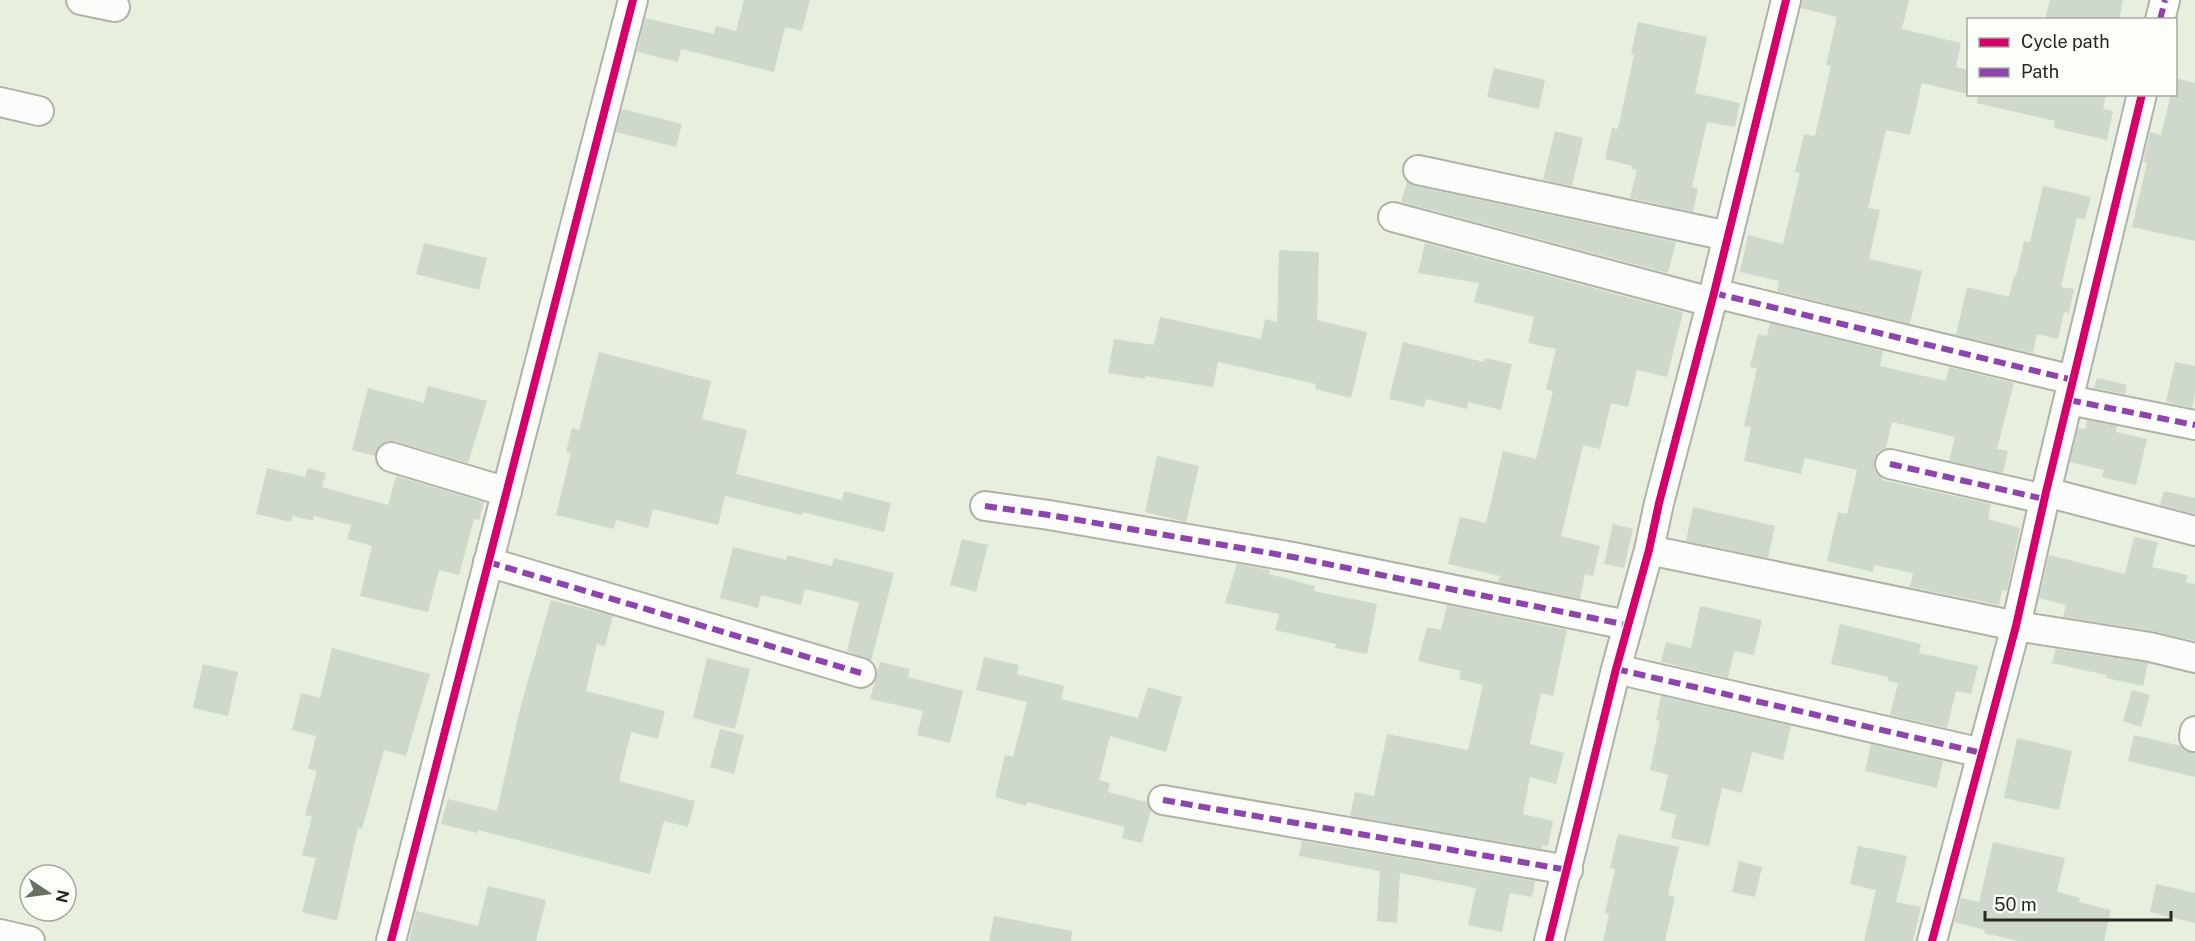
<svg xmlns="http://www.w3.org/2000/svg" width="2195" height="941" font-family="'Public Sans',sans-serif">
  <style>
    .building { fill: #cfd8cc }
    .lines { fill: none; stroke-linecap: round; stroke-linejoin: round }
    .street-casing { stroke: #aeb3a6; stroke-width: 32 }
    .street { stroke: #fcfdfa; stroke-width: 28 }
    .quiet { stroke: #8e44ad; stroke-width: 6; stroke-dasharray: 12 6; stroke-linecap: butt }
    .cycleway-casing { stroke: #fcfef8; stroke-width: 11 }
    .cycleway { stroke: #d6006c; stroke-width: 8 }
  </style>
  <rect width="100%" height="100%" fill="#e8efde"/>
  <!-- building -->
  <path class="building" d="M 744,0 L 810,0 L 802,31 L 785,27 L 774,72 L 681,49 L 678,62 L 637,52 L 645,18 L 714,34 L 716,26 L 736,31 Z
    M 1802,0 L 1909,0 L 1902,29 L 1961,43 L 1956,67 L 1968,70 L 1968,94 L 1922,83 L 1910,135 L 1886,130 L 1868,208 L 1880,210 L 1869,259 L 1922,271 L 1910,324 L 1777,291 L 1779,281 L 1740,272 L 1748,235 L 1783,244 L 1800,173 L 1795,172 L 1804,134 L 1815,136 L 1831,66 L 1826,65 L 1837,17 L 1801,8 Z
    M 2050,0 L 2123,0 L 2119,20 L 2045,20 Z
    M 1638,22 L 1707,37 L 1695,93 L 1740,103 L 1735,127 L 1707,122 L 1692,187 L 1698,188 L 1693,212 L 1630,198 L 1637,170 L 1631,169 L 1632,166 L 1605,159 L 1612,128 L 1618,129 L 1634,55 L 1631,54 Z
    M 1494,68 L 1545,80 L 1539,109 L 1487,97 Z
    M 2175,78 L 2195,83 L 2195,241 L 2132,227 L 2147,163 L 2143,162 L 2150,132 L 2161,135 L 2171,94 L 2175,94 Z
    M 1978,94 L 2106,94 L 2103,109 L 2113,111 L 2107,140 L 2054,128 L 2055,121 L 1977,103 Z
    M 622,109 L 682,124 L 676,147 L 616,132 Z
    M 1555,131 L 1583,138 L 1572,186 L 1543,180 Z
    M 1407,182 L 1415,186 L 1676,242 L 1668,273 L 1401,202 Z
    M 2043,186 L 2091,197 L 2085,219 L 2077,218 L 2061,287 L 2074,289 L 2069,313 L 2064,312 L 2058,339 L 2037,334 L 2033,353 L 1956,335 L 1967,287 L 2009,297 L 2014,276 L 2016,276 L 2024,241 L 2030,242 Z
    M 424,243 L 487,258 L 479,290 L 416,274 Z
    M 1425,243 L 1683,312 L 1667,377 L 1637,370 L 1628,407 L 1611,403 L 1600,449 L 1583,445 L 1561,536 L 1600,546 L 1593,576 L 1585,574 L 1580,599 L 1498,582 L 1500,576 L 1448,564 L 1460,517 L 1486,523 L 1503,451 L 1536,459 L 1553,391 L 1546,389 L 1556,349 L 1528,343 L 1534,317 L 1474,302 L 1479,283 L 1418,273 Z
    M 1279,250 L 1319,252 L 1317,320 L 1367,332 L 1351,398 L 1315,389 L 1316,384 L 1218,362 L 1213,387 L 1145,376 L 1145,379 L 1108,373 L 1114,339 L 1154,345 L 1160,317 L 1261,339 L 1265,319 L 1277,322 Z
    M 1770,323 L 1883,351 L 1880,366 L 1946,381 L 1949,367 L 2014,383 L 1997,449 L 2008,451 L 2003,473 L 1949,461 L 1955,437 L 1892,422 L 1886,448 L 1878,452 L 1874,461 L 1874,469 L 1883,480 L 1991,504 L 1988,519 L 2020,528 L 2007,591 L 2002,590 L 1999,605 L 1910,587 L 1913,573 L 1874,565 L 1873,572 L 1827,561 L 1838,512 L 1847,514 L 1857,470 L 1805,458 L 1801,474 L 1744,461 L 1751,427 L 1744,426 L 1757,368 L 1750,367 L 1758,334 L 1767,336 Z
    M 1403,342 L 1484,362 L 1485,358 L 1512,364 L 1501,410 L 1468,402 L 1467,409 L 1426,399 L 1424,407 L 1389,399 Z
    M 599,352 L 711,381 L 702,419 L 747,430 L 736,474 L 842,500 L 844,491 L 891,503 L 884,532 L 802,512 L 802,515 L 725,496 L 718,525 L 653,509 L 648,528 L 616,520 L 614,529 L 556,515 L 571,453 L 566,452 L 572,428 L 579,430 Z
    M 2175,362 L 2195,366 L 2195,393 L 2192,408 L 2166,402 Z
    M 2097,378 L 2127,385 L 2125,394 L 2094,388 Z
    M 428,386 L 487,401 L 468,463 L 395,441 L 388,441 L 380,445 L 375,456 L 352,450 L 368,388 L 424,403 Z
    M 2087,420 L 2117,426 L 2116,432 L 2147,439 L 2136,485 L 2102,477 L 2104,470 L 2070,462 L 2078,428 L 2085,429 Z
    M 1157,456 L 1199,466 L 1186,522 L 1145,512 Z
    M 267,468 L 305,477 L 308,468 L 326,473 L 322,487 L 388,505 L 396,476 L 484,502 L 479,520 L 474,519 L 459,575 L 439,570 L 428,612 L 360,596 L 372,546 L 347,539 L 351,525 L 314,516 L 313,521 L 293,516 L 291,522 L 256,514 Z
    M 2164,491 L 2195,498 L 2195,514 L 2160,505 Z
    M 1693,507 L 1775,526 L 1768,558 L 1686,541 Z
    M 1613,524 L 1633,529 L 1624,568 L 1604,564 Z
    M 2134,537 L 2158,542 L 2152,567 L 2188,575 L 2186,582 L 2195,584 L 2195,641 L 2153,631 L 2063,617 L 2066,605 L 2039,598 L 2049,555 L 2125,574 Z
    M 962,539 L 988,545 L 976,592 L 950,585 Z
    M 733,547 L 786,560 L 787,555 L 832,566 L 834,558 L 894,573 L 871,661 L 847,651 L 859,602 L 805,589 L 801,605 L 761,595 L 758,608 L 720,598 Z
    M 1237,564 L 1270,570 L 1269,574 L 1315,586 L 1314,591 L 1377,604 L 1367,654 L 1335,648 L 1336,644 L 1275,630 L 1279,614 L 1225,603 Z
    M 551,600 L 613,616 L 605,646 L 597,644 L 586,691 L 665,711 L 658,739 L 631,732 L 619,781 L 695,801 L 688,827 L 664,821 L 650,874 L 478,830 L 477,833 L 441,824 L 448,799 L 497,811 L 520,709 Z
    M 1447,605 L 1567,630 L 1553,696 L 1541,693 L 1530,744 L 1564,753 L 1556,784 L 1530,777 L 1523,814 L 1553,821 L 1548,846 L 1542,845 L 1542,849 L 1350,816 L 1355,792 L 1374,796 L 1387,734 L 1468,750 L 1483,685 L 1459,679 L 1461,671 L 1418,661 L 1427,627 L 1441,630 Z
    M 1700,606 L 1762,620 L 1754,655 L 1734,651 L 1728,678 L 1661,662 L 1666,642 L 1691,648 Z
    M 1840,624 L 1921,644 L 1919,653 L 1978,666 L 1971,694 L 1956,691 L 1947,728 L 1890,715 L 1898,683 L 1887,681 L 1888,677 L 1831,664 Z
    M 332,648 L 430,674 L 406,756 L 384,750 L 362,829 L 358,828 L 337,921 L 302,912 L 316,858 L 302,855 L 312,817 L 305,815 L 317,771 L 308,769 L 316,736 L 292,730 L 301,693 L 320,698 Z
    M 2056,649 L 2148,663 L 2143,686 L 2106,678 L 2106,675 L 2052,663 Z
    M 984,657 L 1019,665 L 1017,674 L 1064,686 L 1061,699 L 1138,718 L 1148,687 L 1182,697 L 1166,752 L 1110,736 L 1099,780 L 1110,783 L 1108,792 L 1147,802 L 1151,810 L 1142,843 L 1122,838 L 1125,827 L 1027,802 L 1026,806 L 995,797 L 1005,755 L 1013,757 L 1027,702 L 976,690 Z
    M 707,658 L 750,669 L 735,729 L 693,718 Z
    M 880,662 L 910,669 L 908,677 L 963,691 L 950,743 L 917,735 L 923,711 L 870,699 Z
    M 203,664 L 238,672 L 228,716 L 193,708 Z
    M 2132,690 L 2150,695 L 2141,727 L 2123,721 Z
    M 1661,696 L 1791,726 L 1783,760 L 1752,752 L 1742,793 L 1722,788 L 1709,846 L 1671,838 L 1676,815 L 1660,810 L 1668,775 L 1650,770 L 1660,721 L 1656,720 Z
    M 720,729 L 744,735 L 734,774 L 710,767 Z
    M 2134,735 L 2181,746 L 2184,750 L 2195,753 L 2195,777 L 2128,761 Z
    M 2017,738 L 2072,751 L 2059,810 L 2004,798 Z
    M 1871,744 L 1943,761 L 1937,788 L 1865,771 Z
    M 1618,834 L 1679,847 L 1668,895 L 1675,897 L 1665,941 L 1603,941 L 1609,914 L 1605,913 L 1615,869 L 1610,868 Z
    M 1302,841 L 1535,881 L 1532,897 L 1510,893 L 1502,932 L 1468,925 L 1476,888 L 1400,873 L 1397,923 L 1377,921 L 1380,871 L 1299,856 Z
    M 1993,842 L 2065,858 L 2057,892 L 2080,898 L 2079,902 L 2111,910 L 2104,941 L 2018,941 L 1984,933 L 1985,930 L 1954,922 L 1961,898 L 1979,902 Z
    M 1858,846 L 1907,856 L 1896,902 L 1921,907 L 1913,941 L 1864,941 L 1876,890 L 1850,884 Z
    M 1739,861 L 1762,867 L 1755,897 L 1732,892 Z
    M 2156,884 L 2195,893 L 2195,923 L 2150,912 Z
    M 488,886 L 546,900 L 536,941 L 409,941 L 416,911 L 478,926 Z
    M 994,916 L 1072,931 L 1071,941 L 989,941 Z"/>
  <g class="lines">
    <defs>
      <path id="street" d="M 81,0 L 115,7
        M 2160,20 L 2165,0
        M 0,102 L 39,111
        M 1418,170 L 1728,236
        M 1393,217 L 1711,302
        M 1714,293 L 2073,380
        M 2069,400 L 2195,425
        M 391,457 L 507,492
        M 1890,464 L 2044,499
        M 2046,492 L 2195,531
        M 985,506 L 1049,515 L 1293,557 L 1627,625
        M 1649,550 L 2016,626 L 2150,647 L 2195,658
        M 488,562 L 861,673
        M 1616,669 L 1982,753
        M 2194,737 L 2195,731
        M 1163,800 L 1568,870
        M 0,934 L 30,941
        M 391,941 L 633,0
        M 1549,941 L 1616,669 L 1649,550 L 1659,503 L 1714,293 L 1786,0
        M 1932,941 L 2016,626 L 2046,492 L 2142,94"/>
    </defs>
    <!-- street casing -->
    <use href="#street" class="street-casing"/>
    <!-- street -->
    <use href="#street" class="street"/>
    <!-- quiet -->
    <path class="quiet" d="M 2160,20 L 2165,0
      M 1714,293 L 2073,380
      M 2069,400 L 2195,425
      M 1890,464 L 2044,499
      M 985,506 L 1049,515 L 1293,557 L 1627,625
      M 488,562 L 861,673
      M 1616,669 L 1982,753
      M 1163,800 L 1568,870"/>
    <defs>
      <path id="cycleway" d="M 391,941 L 633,0
        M 1549,941 L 1616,669 L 1649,550 L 1659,503 L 1714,293 L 1786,0
        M 1932,941 L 2016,626 L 2046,492 L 2142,94"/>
    </defs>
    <!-- cycleway casing -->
    <use href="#cycleway" class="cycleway-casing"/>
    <!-- cycleway -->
    <use href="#cycleway" class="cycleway"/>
  </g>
  <!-- legend -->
  <rect x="1967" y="18" width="210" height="78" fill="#fcfef8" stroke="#a6a9a1" stroke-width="1.5"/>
  <rect x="1979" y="38" width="30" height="9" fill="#d6006c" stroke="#a6a9a1" stroke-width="1.5"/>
  <text x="2021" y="48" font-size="18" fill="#252a1e">Cycle path</text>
  <rect x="1979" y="68" width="30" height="9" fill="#8e44ad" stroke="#a6a9a1" stroke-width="1.5"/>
  <text x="2021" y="78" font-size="18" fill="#252a1e">Path</text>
  <!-- north arrow -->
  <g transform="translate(48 893) rotate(103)"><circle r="28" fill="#fcfef8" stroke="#a6a9a1" stroke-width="1.5"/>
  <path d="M0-4.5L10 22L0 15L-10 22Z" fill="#696f61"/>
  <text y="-9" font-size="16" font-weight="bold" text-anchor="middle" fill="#252a1e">N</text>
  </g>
  <!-- scale -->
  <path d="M1985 911v9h186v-9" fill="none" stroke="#252a1e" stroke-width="3"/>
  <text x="1994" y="911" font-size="18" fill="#252a1e" stroke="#fcfef8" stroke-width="4.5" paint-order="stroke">50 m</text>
</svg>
